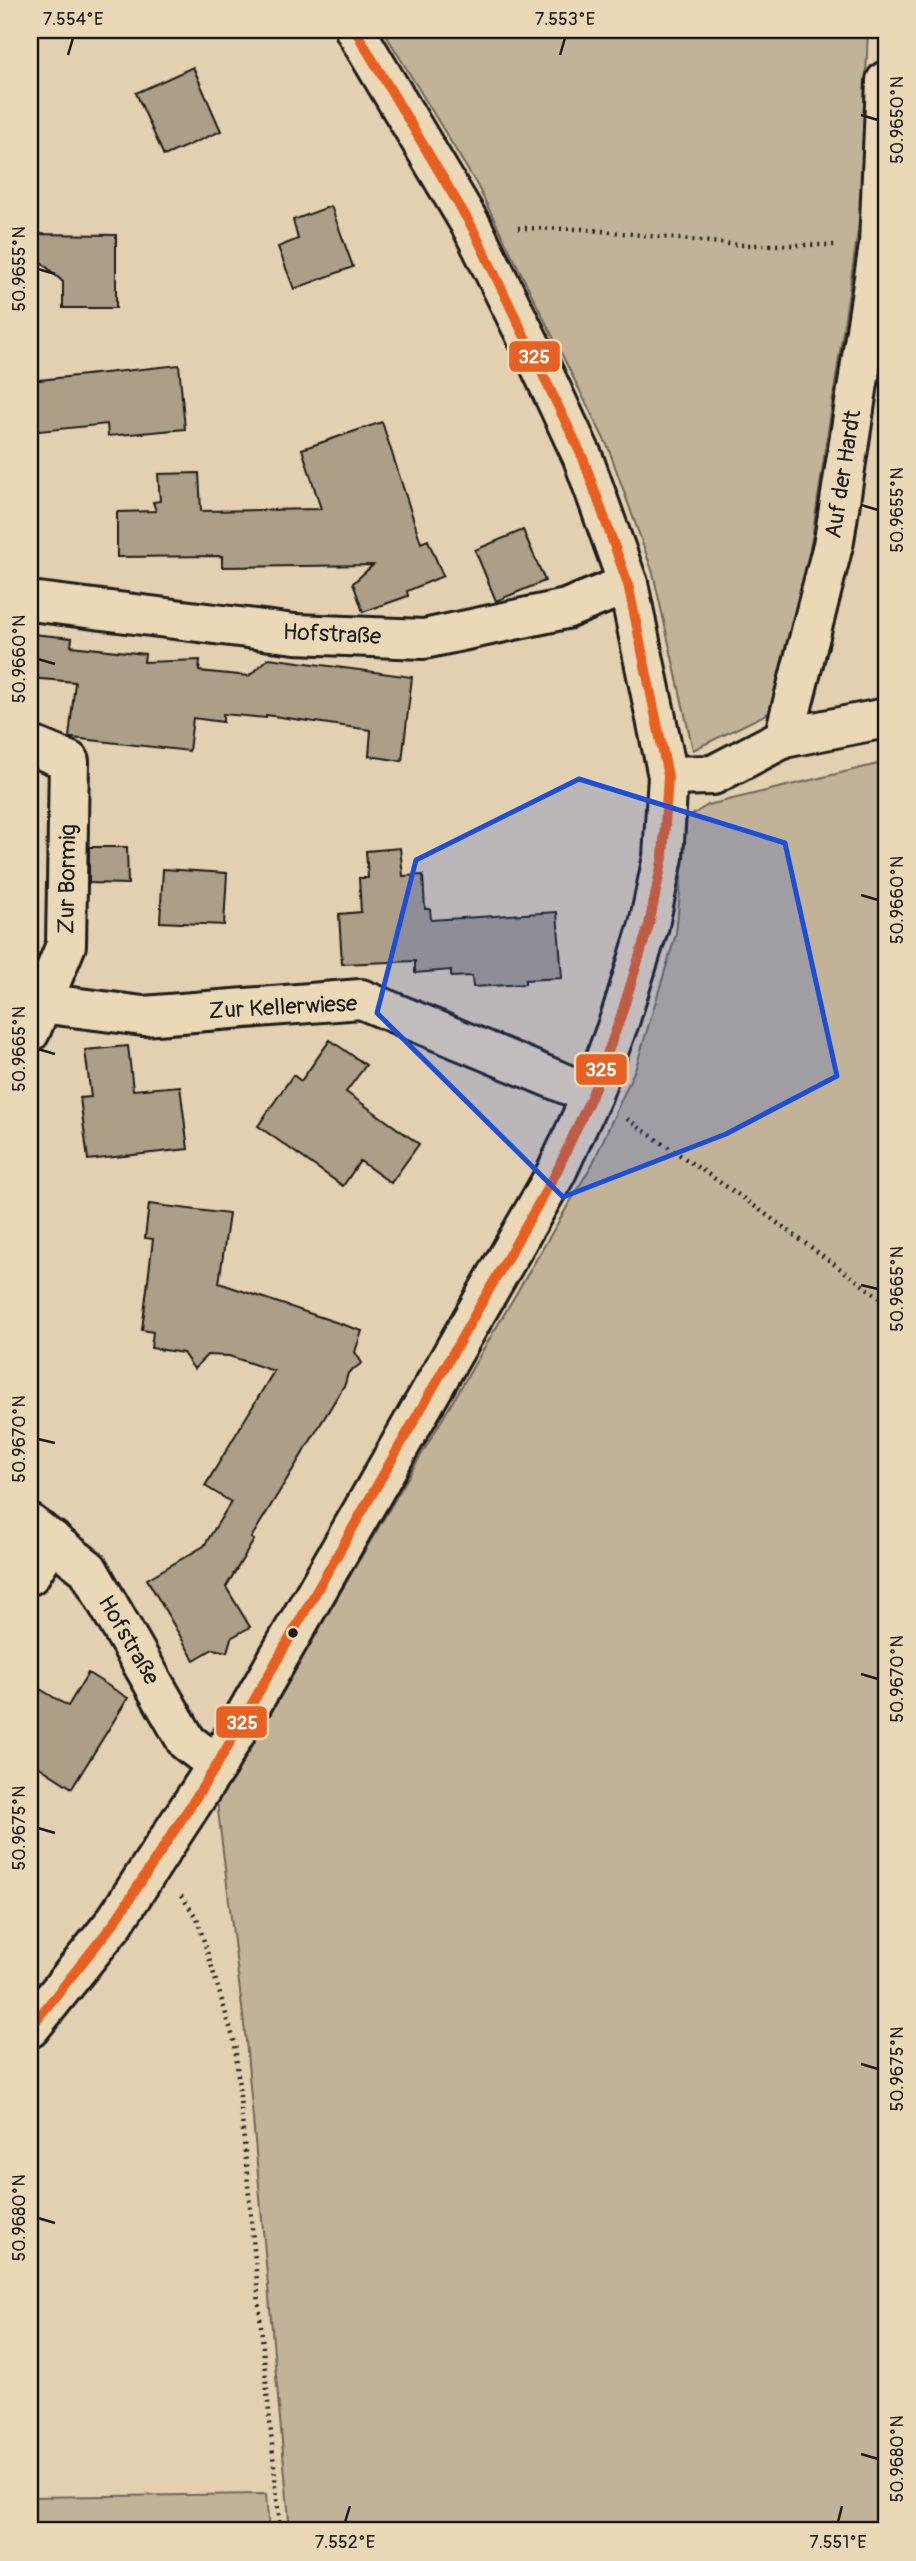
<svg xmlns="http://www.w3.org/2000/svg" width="916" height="2561" font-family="Pangolin,sans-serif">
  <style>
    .green { fill: #c2b297; stroke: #6f675a; stroke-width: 2 }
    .building { fill: #ac9e87; stroke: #1c1c1c; stroke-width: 2 }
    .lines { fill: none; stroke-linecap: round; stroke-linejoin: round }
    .street-casing { stroke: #1c1c1c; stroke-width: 44 }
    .secondary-casing { stroke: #1c1c1c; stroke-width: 44 }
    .path { stroke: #1c1c1c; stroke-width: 4.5; stroke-dasharray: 2 5; stroke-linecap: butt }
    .street { stroke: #ebd8b6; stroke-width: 38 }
    .secondary { stroke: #ebd8b6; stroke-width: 38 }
    .bus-1-casing { stroke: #ebd8b6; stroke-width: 16 }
    .bus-1 { stroke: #e76122; stroke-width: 10 }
    .marked { fill: #1d4ed8; fill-opacity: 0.2; stroke: #1d4ed8; stroke-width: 5; stroke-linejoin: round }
    .ticks { fill: none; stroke: #1c1c1c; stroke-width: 2.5 }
    .bus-dot { fill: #1c1c1c; stroke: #ebd8b6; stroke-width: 2.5 }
    .labels { text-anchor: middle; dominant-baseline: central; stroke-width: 7; stroke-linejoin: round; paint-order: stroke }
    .street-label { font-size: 23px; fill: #1c1c1c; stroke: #ebd8b6 }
    .line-badge { stroke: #ebd8b6; stroke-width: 2.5 }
    .badge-label { font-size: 19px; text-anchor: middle; font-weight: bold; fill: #fff }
    .neatline { fill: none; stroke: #1c1c1c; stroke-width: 2.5 }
    .ticks-label { font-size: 18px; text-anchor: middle; fill: #1c1c1c }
  </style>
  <rect width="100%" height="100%" fill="#e3d0b0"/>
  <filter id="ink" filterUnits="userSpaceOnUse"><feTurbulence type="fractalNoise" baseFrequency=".0143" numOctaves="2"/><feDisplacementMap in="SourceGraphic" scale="14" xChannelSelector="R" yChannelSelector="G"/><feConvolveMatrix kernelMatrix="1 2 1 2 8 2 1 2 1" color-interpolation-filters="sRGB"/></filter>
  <g filter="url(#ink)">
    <!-- green -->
    <path class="green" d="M 383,30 L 868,30 L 860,218 L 787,704 L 693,750 L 653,573 L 608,447 L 477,185 Z
      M 886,762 L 886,2531 L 290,2531 L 246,2041 L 217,1802 L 593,1163 L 636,1067 L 676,934 L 687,818 L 708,805 Z
      M 266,2494 L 269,2531 L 30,2531 L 30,2497 Z"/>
    <!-- building -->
    <path class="building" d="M 193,67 L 221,131 L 164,156 L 136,93 Z
      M 331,206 L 353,267 L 294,289 L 278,247 L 298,239 L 293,220 Z
      M 30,234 L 116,235 L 116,308 L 63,308 L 63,282 L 30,252 Z
      M 179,365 L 185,429 L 108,436 L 107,424 L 30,432 L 30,381 Z
      M 382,422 L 421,543 L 428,540 L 443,576 L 407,591 L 408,596 L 363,612 L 353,583 L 373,565 L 222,567 L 222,556 L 117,557 L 117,512 L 156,511 L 153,502 L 160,501 L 158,474 L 199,473 L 201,511 L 321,509 L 302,449 Z
      M 523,530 L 545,581 L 496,601 L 475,550 Z
      M 32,634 L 72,638 L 71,646 L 145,654 L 144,662 L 200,660 L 199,671 L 249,676 L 269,658 L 412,677 L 402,761 L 369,756 L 371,730 L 266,715 L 266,718 L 223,714 L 223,722 L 193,718 L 189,751 L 72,738 L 69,738 L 75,682 L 30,678 Z
      M 89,847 L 127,847 L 128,884 L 89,883 Z
      M 400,848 L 403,876 L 423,875 L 425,909 L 430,909 L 431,920 L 557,912 L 562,978 L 525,980 L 525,984 L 473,987 L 472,976 L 451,977 L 451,970 L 415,973 L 415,961 L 342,964 L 339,914 L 361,912 L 359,878 L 368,878 L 366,851 Z
      M 163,869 L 227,873 L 224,925 L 160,922 Z
      M 330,1040 L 366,1065 L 346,1092 L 419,1144 L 391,1183 L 360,1161 L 343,1186 L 258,1126 L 293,1075 L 301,1081 Z
      M 128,1046 L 133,1090 L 180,1086 L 188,1149 L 88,1160 L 80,1098 L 91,1097 L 85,1050 Z
      M 149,1204 L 229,1214 L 219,1283 L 362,1331 L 355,1352 L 362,1363 L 348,1373 L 345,1384 L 251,1538 L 254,1540 L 226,1587 L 250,1627 L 231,1638 L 227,1652 L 213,1649 L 194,1660 L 147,1579 L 204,1546 L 231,1502 L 205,1486 L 274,1371 L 229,1356 L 207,1355 L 194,1369 L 183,1353 L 151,1348 L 153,1332 L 142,1330 L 153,1239 L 145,1238 Z
      M 88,1673 L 128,1698 L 72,1788 L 30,1761 L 30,1683 L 68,1706 Z"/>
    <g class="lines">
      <defs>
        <path id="street" d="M 30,601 L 295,634 L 424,639 L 566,609 L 628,584
          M 784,738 L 834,541 L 879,245 L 886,81
          M 30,745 L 69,761 L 66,945 L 30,1032
          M 668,776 L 713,775 L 784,738 L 886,718
          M 40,1003 L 143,1016 L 361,999 L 592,1095
          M 30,1524 L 88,1569 L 187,1742 L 217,1765
          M 30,1575 L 52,1540"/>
        <path id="secondary" d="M 30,2028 L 114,1923 L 217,1765 L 556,1173 L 592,1095 L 620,1019 L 649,925 L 663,857 L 668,776 L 628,584 L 583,458 L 530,344 L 472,227 L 355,30"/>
      </defs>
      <!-- street casing -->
      <use href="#street" class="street-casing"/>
      <!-- secondary casing -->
      <use href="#secondary" class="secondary-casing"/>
      <!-- path -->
      <path class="path" d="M 518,228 L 582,229 L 740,245 L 838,245
        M 627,1119 L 746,1200 L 886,1302
        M 181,1896 L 197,1918 L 235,2044 L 280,2531"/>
      <!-- street -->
      <use href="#street" class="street"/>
      <!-- secondary -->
      <use href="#secondary" class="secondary"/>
      <defs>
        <path id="bus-1" d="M 30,2028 L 114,1923 L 217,1765 L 556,1173 L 592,1095 L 620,1019 L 649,925 L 663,857 L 668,776 L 628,584 L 583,458 L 472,227 L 355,30"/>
      </defs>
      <!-- bus-1 casing -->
      <use href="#bus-1" class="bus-1-casing"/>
      <!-- bus-1 -->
      <use href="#bus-1" class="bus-1"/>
    </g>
  </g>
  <!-- marked area -->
  <path class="marked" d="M 579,779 L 785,843 L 837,1076 L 726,1134 L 563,1197 L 377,1013 L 416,860 Z"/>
  <!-- ticks -->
  <path class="ticks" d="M 68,55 L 73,38M 560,55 L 565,38M 861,115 L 878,120M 38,269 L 55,274M 861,505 L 878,510M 38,659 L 55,664M 861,895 L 878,900M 38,1049 L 55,1054M 861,1285 L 878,1289M 38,1439 L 55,1443M 861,1674 L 878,1679M 38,1828 L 55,1833M 861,2064 L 878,2069M 38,2218 L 55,2223M 861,2454 L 878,2459M 345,2522 L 350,2506M 838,2522 L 842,2506"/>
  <!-- markers -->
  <circle class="bus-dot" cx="293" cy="1633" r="6"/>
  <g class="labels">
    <!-- street labels -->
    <g class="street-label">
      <text transform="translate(843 474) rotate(-81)">Auf der Hardt</text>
      <text transform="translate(332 634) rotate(3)">Hofstraße</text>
      <text transform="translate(67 879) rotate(-89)">Zur Bormig</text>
      <text transform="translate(283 1007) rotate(-3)">Zur Kellerwiese</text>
      <text transform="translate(129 1640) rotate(60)">Hofstraße</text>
    </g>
  </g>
  <g class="line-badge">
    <rect x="508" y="340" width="53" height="33" rx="7" fill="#e76122"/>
    <rect x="575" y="1053" width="53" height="33" rx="7" fill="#e76122"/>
    <rect x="215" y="1705" width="53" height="34" rx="7" fill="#e76122"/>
  </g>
  <g class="badge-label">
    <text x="534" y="363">325</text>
    <text x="601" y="1076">325</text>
    <text x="242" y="1729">325</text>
  </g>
  <!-- margin -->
  <rect width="916" height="2561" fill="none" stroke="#ebd8b6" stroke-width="77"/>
  <rect x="38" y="38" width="840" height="2484" class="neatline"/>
  <g class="ticks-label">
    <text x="73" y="25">7.554°E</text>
    <text x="565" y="25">7.553°E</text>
    <text transform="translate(897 120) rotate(-90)" y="6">50.9650°N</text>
    <text transform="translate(19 269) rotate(-90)" y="6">50.9655°N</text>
    <text transform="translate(897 510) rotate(-90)" y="6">50.9655°N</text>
    <text transform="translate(19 659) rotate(-90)" y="6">50.9660°N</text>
    <text transform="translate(897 900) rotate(-90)" y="6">50.9660°N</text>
    <text transform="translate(19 1049) rotate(-90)" y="6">50.9665°N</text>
    <text transform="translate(897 1289) rotate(-90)" y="6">50.9665°N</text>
    <text transform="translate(19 1439) rotate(-90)" y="6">50.9670°N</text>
    <text transform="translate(897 1679) rotate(-90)" y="6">50.9670°N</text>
    <text transform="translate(19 1828) rotate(-90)" y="6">50.9675°N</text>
    <text transform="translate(897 2069) rotate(-90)" y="6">50.9675°N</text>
    <text transform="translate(19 2218) rotate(-90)" y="6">50.9680°N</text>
    <text transform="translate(897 2459) rotate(-90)" y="6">50.9680°N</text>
    <text x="345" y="2548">7.552°E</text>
    <text x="838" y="2548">7.551°E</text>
  </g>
</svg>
